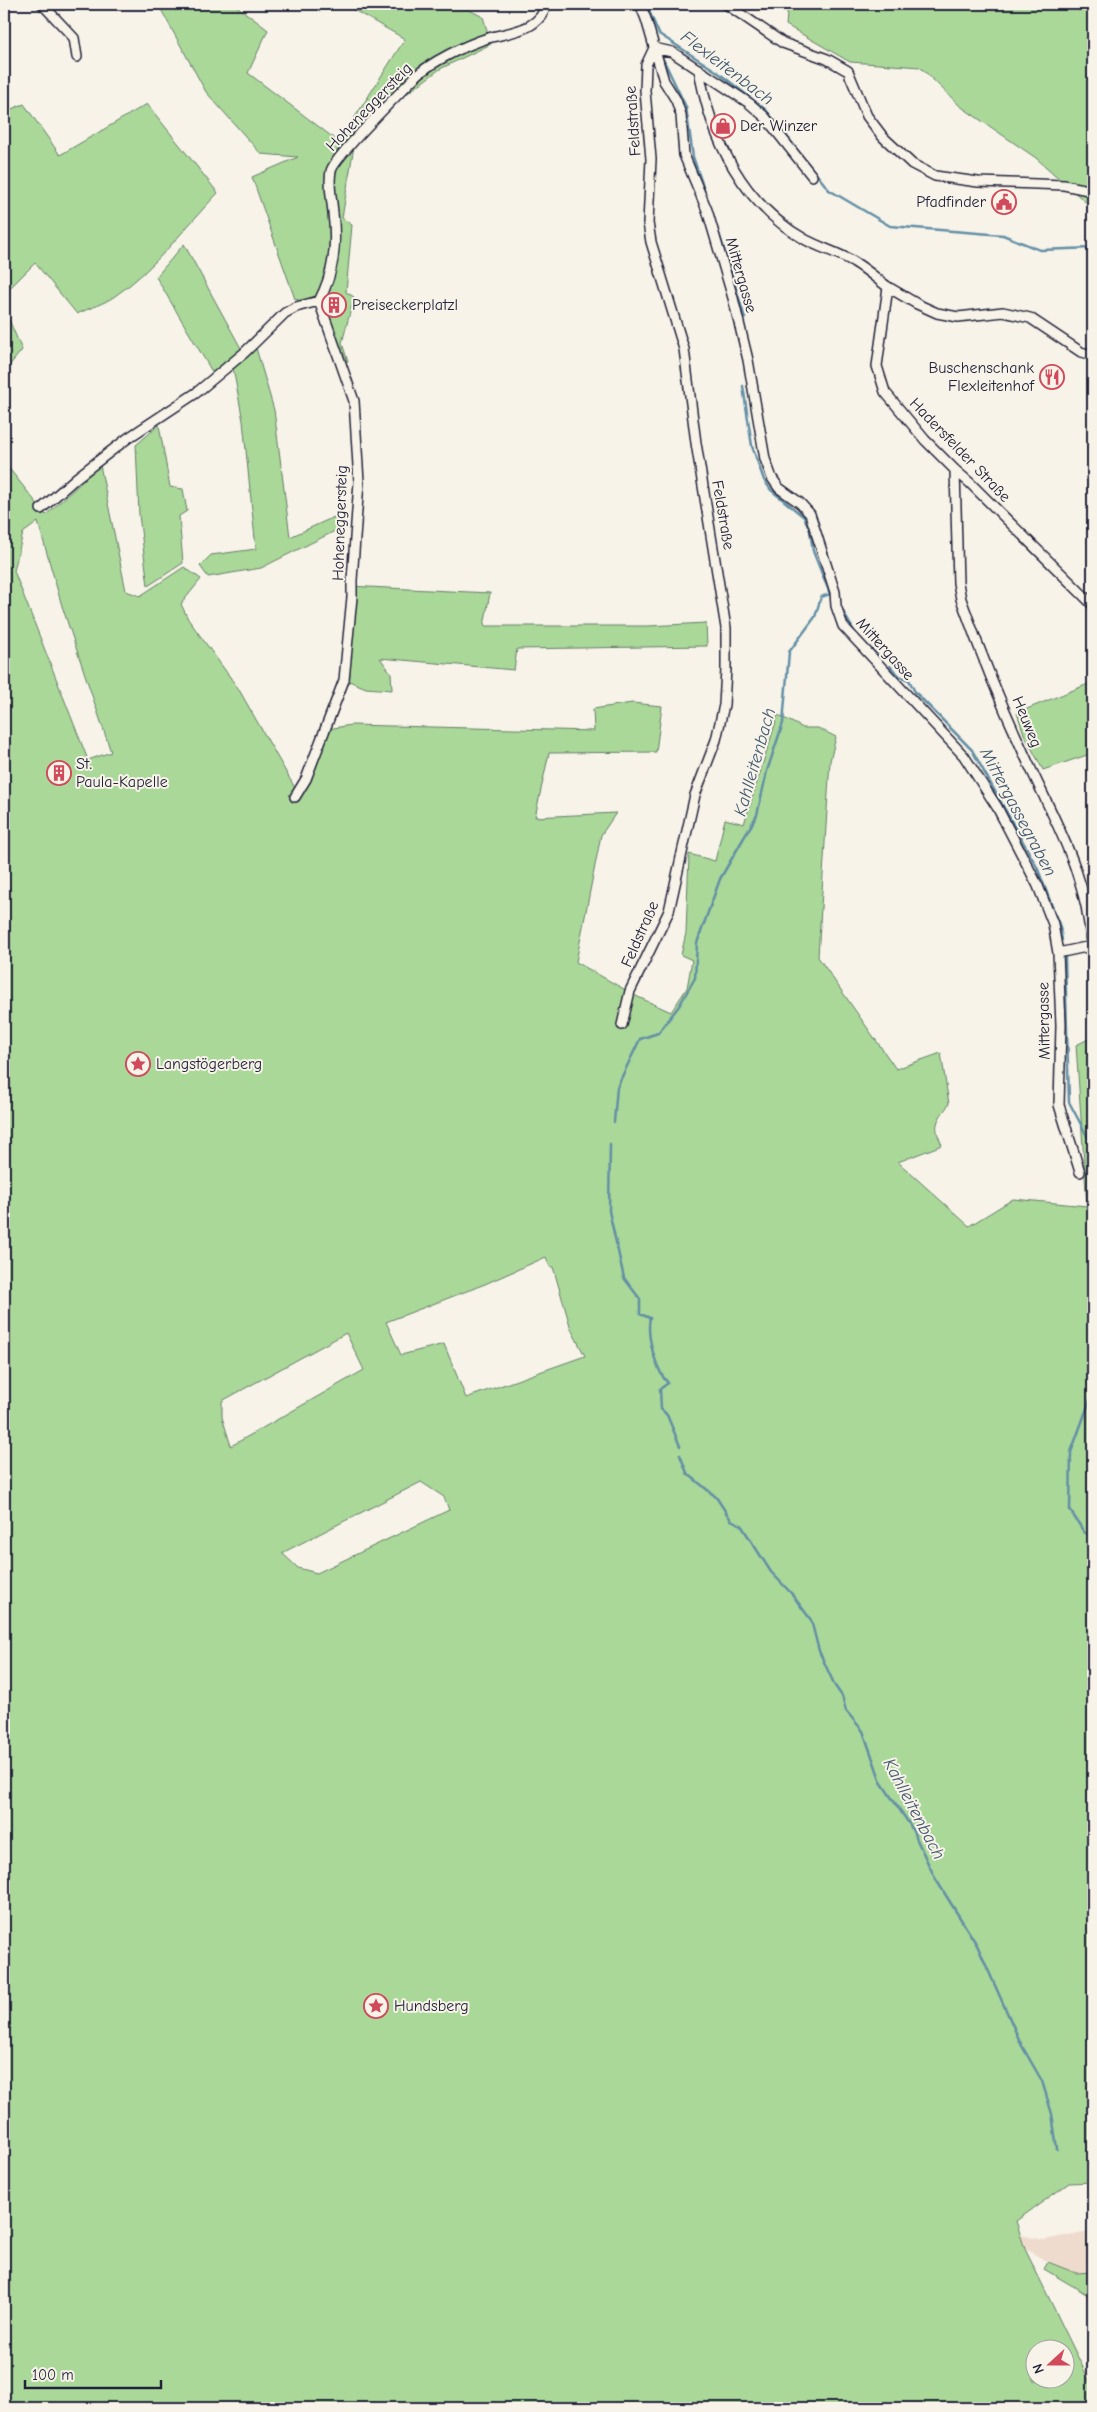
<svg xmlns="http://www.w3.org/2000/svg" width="1097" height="2412" font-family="'Comic Neue',sans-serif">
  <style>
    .built { fill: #efdbce }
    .green { fill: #a9d898; stroke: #667d6a; fill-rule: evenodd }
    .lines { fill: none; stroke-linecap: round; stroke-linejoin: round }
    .stream { stroke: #638fa6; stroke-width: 2.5 }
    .street-casing { stroke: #22223b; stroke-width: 12 }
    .street { stroke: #f7f3e8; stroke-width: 9 }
    .labels { text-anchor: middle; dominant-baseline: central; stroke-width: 4; stroke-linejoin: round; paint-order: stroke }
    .street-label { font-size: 16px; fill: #22223b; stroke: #f7f3e8 }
    .poi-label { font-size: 16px; fill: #22223b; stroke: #f7f3e8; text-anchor: start }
    .water-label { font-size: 18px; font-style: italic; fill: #425971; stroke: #f7f3e8 }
  </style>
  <rect width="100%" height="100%" fill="#f7f3e8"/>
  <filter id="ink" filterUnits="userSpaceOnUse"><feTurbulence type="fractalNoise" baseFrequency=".02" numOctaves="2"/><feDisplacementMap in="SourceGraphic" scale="10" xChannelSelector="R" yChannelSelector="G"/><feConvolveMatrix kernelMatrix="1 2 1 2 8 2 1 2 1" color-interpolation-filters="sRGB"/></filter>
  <g filter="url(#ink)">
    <!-- built -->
    <path class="built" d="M 1093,2230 L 1093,2272 L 1076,2273 L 1048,2262 L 1025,2249 L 1021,2235 L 1044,2240 Z"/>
    <!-- green -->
    <path class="green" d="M 158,4 L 234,4 L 268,30 L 248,73 L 339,142 L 405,39 L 343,4 L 458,4 L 483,17 L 491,44 L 440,69 L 401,98 L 354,146 L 342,218 L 352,225 L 346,292 L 354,297 L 342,343 L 348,362 L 340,356 L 324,303 L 337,264 L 339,235 L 334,235 L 329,268 L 316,296 L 301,301 L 295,299 L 252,177 L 298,157 L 261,154 L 206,92 Z
      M 788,4 L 1093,4 L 1093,212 L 1090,206 L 1036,158 L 960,106 L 920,67 L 850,62 L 786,25 Z
      M 24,104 L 60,155 L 147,104 L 218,193 C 184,228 156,268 115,296 C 104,304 89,308 77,314 L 35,263 L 4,294 L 4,112 Z
      M 184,244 L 243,352 L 214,375 L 156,277 Z
      M 4,308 L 22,350 L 4,372 Z
      M 256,348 L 274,410 L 290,537 L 334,517 L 337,530 L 261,568 L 208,577 L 200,566 L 211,555 L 256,549 L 243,421 L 233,368 Z
      M 159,425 L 170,487 L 183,489 L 187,511 L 179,516 L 183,563 L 148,586 L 139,515 L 136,445 Z
      M 4,462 L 46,515 L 100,465 L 126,591 L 140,596 L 184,567 L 201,579 L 181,604 L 188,619 L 238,688 L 295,788 L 307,768 L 322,730 L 351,725 L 594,731 L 593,709 L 632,703 L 662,706 L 656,752 L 549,753 L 535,817 L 616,813 L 601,835 L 576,962 L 638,997 L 671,1012 L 687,988 L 692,960 L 681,955 L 686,933 L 689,854 L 715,861 L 725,819 L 744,824 L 778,715 L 803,728 L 818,728 L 836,737 L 830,761 L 818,957 L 896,1069 L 941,1053 L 949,1104 C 937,1121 932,1124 942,1145 L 898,1162 L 969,1226 L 1013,1199 L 1087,1206 L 1076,1045 L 1093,1037 L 1093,2182 L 1069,2183 L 1016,2221 L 1025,2249 L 1093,2388 L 1093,2408 L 4,2408 ZM 38,522 L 62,606 L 111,752 L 88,760 L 14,571 L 23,533 ZM 546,1257 L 550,1267 L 553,1267 L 571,1329 L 585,1356 L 466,1398 L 444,1344 L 401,1355 L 386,1322 L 485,1284 ZM 346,1333 L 364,1370 L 231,1446 L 222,1417 L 222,1401 ZM 421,1482 L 444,1497 L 449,1510 L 317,1573 L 298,1568 L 282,1553 ZM 1034,2350 L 1064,2350 L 1064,2380 L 1034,2380 Z
      M 348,586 L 490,593 L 484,626 L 648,626 L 706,623 L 707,646 L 517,649 L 514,670 L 380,658 L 391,673 L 392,690 L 366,688 L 349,681 Z
      M 1093,682 L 1093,753 L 1043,770 L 1024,734 L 1017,713 Z
      M 1048,2262 L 1076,2273 L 1093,2272 L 1093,2298 L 1044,2269 Z"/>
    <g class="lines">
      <!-- stream -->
      <path class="stream" d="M 646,4 L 659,34 L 716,71 L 766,110 L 829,190 L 890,226 L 1003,235 L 1040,250 L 1093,248
        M 663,59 L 686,107 L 693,157 L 724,249 L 745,318
        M 842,610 L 857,636
        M 866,645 L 880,657
        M 890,666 L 899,676 L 909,680 L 915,692 L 972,750 L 1037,867 L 1060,927 L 1062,940
        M 1065,958 L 1069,1102 L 1093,1147
        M 614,1122 L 617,1087 L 640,1039 L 658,1033 L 679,1006 L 695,978 L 697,943 L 720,879 L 757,815 L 767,771 L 783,723 L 789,652 L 815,617 L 821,597 L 830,594 L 813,551 L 810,530 L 804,517 L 771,490 L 764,480 L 752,446 L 743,386
        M 610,1144 L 609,1211 L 624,1278 L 640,1299 L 640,1314 L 650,1318 C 646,1335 656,1371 668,1383 L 660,1389 L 661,1409 L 667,1415 L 680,1446
        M 1093,1200 L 1093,1243
        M 1093,1392 L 1071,1452 L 1070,1510 L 1084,1532 L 1093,1537
        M 680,1455 L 687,1473 L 716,1497 L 731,1520 L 741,1525 L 771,1572 L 791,1593 L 811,1620 L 819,1651 L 835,1686 L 842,1696 L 846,1711 L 863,1731 L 881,1782 L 910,1825 L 935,1878 L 977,1945 L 1022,2046 L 1042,2081 L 1052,2114 L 1057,2149"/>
      <defs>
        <path id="street" d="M 42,4 L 74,38 L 77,57
          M 640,4 L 646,19 L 664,81 L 676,100 L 681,115 L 684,155 L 707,210 L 733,298 L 748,360 L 765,459 L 772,478 L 779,488 L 800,503 L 810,514 L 835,592 L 836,606 L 843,626 L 964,756 L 997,807 L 1038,886 L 1053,924 L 1058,953 L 1061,1025 L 1059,1105 L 1080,1172
          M 726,4 L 783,43 L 827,59 L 848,71 L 867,116 L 883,137 L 912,164 L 935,176 L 978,182 L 1064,185 L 1093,191
          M 654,48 L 672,52 L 749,103 L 765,117 L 812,176
          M 699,69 C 710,138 743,205 806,240 C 821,248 839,253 854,262 C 866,269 877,279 888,287 L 877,366 L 885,392 L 925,440 L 955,470 L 970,483 L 1093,605
          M 888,287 L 917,304 L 937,313 L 958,317 L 1003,312 L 1030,318 L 1081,352 L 1093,355
          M 955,470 L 958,583 L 961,599 C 979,649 999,699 1021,747 C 1050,814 1088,871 1091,946 L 1058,953
          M 41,509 L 76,478 L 128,438 L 196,393 L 244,353 L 285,313 L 296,307 L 319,301
          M 295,797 L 306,779 L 344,680 L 352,597 L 352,580 L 359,482 L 354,401 L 319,301 C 334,273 337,245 333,213 C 332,199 328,185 331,171 C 335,156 400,93 414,78 C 430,62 466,45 488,38 C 508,32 541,31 546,4
          M 622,1025 L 630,991 L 669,911 L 695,795 L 716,740 L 724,705 L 726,669 L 726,628 L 696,443 L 684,349 L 651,242 L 648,223 L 651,159 L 645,91 L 646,65 L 654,48"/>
      </defs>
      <!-- street casing -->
      <use href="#street" class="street-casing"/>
      <!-- street -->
      <use href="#street" class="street"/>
    </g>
  </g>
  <!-- icons -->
  <defs>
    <symbol id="shop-ring" viewBox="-11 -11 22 22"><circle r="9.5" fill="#f7f3e8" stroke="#d1495b" stroke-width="1.5"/><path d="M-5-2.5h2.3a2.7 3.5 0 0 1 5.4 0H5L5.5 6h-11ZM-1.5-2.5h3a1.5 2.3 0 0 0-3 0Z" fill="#d1495b"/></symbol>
    <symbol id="civic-ring" viewBox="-11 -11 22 22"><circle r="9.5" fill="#f7f3e8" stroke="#d1495b" stroke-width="1.5"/><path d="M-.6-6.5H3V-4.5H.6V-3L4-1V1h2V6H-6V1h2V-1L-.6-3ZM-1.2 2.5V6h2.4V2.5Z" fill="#d1495b"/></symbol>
    <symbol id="building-ring" viewBox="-11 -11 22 22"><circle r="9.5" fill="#f7f3e8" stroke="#d1495b" stroke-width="1.5"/><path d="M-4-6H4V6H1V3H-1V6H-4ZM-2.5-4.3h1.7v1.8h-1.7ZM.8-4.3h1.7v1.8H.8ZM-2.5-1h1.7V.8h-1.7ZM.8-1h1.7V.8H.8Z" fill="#d1495b"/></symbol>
    <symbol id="restaurant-ring" viewBox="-11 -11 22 22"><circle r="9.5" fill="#f7f3e8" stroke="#d1495b" stroke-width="1.5"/><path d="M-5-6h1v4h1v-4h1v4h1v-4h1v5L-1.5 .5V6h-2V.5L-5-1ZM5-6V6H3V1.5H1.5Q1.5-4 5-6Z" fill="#d1495b"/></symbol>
    <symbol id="sight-ring" viewBox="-11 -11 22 22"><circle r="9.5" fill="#f7f3e8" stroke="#d1495b" stroke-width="1.5"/><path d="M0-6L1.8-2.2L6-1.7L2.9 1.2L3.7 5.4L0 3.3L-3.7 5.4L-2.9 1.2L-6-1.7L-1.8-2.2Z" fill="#d1495b"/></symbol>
  </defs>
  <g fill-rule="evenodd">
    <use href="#shop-ring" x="709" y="112" width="28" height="28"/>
    <use href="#civic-ring" x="990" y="188" width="28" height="28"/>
    <use href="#building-ring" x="320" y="291" width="28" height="28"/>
    <use href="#restaurant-ring" x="1038" y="363" width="28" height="28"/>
    <use href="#building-ring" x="45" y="759" width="28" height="28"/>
    <use href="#sight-ring" x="124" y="1050" width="28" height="28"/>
    <use href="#sight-ring" x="362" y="1992" width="28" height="28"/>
  </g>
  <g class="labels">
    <!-- street labels -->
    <g class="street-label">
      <text transform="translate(369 107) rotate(-46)">Hoheneggersteig</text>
      <text transform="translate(633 121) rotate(-94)">Feldstraße</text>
      <text transform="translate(741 275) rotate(74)">Mittergasse</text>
      <text transform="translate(960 450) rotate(46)">Hadersfelder Straße</text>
      <text transform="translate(723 515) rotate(80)">Feldstraße</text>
      <text transform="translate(340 523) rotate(-88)">Hoheneggersteig</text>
      <text transform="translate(885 649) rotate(48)">Mittergasse</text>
      <text transform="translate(1027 722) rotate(68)">Heuweg</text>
      <text transform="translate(640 934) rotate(-66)">Feldstraße</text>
      <text transform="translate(1044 1021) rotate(-91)">Mittergasse</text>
    </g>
    <!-- poi labels -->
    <g class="poi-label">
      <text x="740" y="126">Der Winzer</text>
      <text x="986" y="202" text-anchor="end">Pfadfinder</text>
      <text x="352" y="305">Preiseckerplatzl</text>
      <text x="1034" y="368" text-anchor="end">Buschenschank<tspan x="1034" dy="18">Flexleitenhof</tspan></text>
      <text x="76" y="764">St.<tspan x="76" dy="18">Paula-Kapelle</tspan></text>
      <text x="156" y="1064">Langstögerberg</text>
      <text x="394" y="2006">Hundsberg</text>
    </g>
    <!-- water labels -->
    <g class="water-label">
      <text transform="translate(727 68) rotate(37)">Flexleitenbach</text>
      <text transform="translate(755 762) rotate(-74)">Kahlleitenbach</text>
      <text transform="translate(1018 812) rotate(62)">Mittergassegraben</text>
      <text transform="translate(914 1809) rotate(62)">Kahlleitenbach</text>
    </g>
  </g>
  <!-- margin -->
  <rect width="1097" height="2412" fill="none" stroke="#f7f3e8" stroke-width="20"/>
  <rect x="10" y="10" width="1077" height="2392" fill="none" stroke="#22223b" stroke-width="2" filter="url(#ink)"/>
  <!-- north arrow -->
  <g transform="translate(1050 2364) rotate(249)"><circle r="24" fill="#f7f3e8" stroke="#a29fa3"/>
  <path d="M0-4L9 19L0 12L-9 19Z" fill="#d1495b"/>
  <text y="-8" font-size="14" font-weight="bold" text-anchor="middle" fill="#22223b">N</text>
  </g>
  <!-- scale -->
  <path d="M25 2380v8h136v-8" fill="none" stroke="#22223b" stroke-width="2.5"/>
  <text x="32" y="2380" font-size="15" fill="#22223b" stroke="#f7f3e8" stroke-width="4" paint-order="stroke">100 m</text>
</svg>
